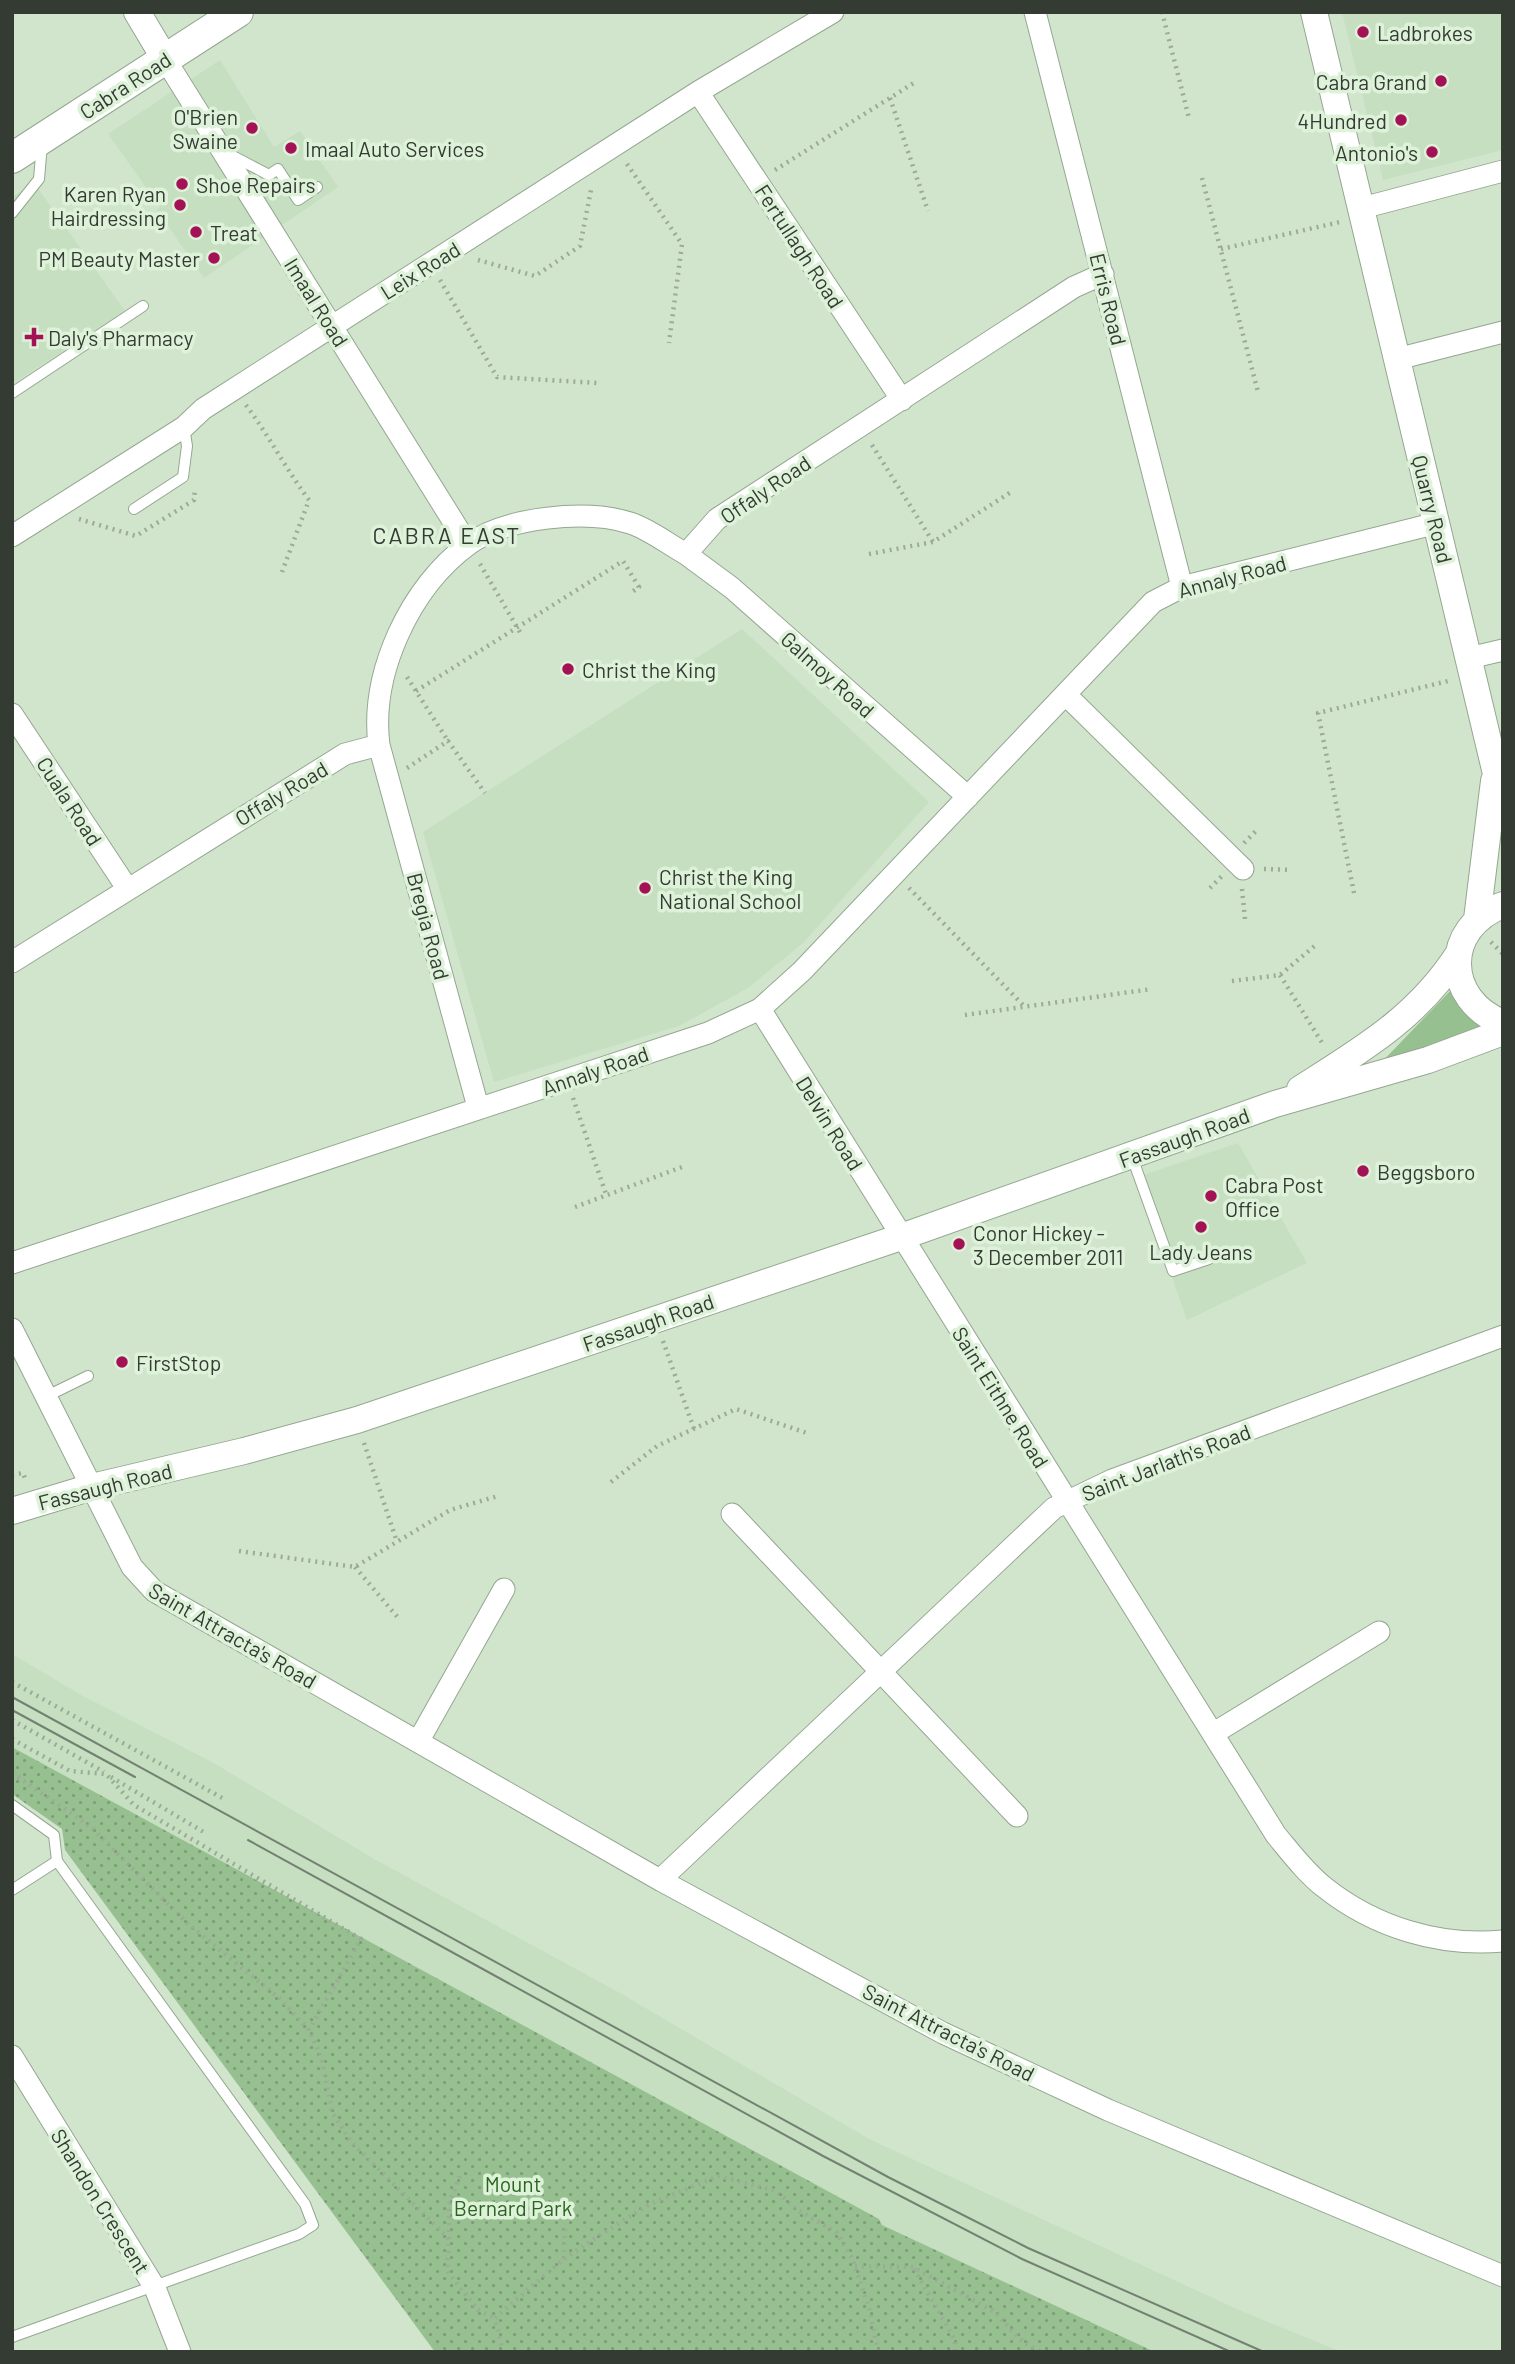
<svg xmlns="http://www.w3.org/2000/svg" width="1515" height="2364" font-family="Barlow,sans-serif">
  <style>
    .built { fill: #c5dfc0 }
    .grass { fill: #97c090 }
    .park { fill: url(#park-dots) }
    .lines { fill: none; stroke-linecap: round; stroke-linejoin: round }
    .service-casing { stroke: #94a790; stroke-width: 12 }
    .minor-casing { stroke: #94a790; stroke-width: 23 }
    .tertiary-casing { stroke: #94a790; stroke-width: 28 }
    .secondary-casing { stroke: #94a790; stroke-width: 32 }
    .path { stroke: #9bab98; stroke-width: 4.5; stroke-dasharray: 2 5; stroke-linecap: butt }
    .service { stroke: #fff; stroke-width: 10 }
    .minor { stroke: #fff; stroke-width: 21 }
    .tertiary { stroke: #fff; stroke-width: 26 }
    .secondary { stroke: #fff; stroke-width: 30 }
    .tram { stroke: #748172; stroke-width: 2 }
    .poi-dot { fill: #a31254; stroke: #def2da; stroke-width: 2.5 }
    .labels { text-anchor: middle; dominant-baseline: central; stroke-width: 7; stroke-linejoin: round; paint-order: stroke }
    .poi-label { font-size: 21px; fill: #333b32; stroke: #def2da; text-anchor: start }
    .street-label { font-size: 21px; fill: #333b32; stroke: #def2da }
    .park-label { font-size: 21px; fill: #2b6420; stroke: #def2da }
    .neighbourhood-label { font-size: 23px; letter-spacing: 2px; fill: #333b32; stroke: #def2da }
  </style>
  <defs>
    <pattern id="park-dots" width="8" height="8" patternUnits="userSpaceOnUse" patternTransform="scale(1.75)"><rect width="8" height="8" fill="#97c090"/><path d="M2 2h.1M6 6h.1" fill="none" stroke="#7c9d76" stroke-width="1.8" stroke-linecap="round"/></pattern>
  </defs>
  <rect width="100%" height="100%" fill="#d1e5cd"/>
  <!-- built -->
  <path class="built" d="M 1342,12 L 1503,12 L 1503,150 L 1383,180 Z
    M 220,60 L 274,147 L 300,131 L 338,187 L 204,278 L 157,210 L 160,207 L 108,134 Z
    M 37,187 L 125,311 L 12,384 L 12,197 L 26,188 Z
    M 742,629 L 929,802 L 803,943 L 748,988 L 679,1026 L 494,1082 L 423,832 Z
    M 1238,1143 L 1307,1263 L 1187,1320 L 1137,1177 Z
    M 12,1654 L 83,1696 L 212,1762 L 376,1860 L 620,1993 L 869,2139 L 1239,2310 L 1342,2352 L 1155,2352 L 882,2225 L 879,2219 L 12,1747 Z"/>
  <!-- grass -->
  <path class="grass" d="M 1452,989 L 1462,1007 L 1483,1031 L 1376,1068 Z"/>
  <!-- park -->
  <path class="park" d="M 12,1747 L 879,2219 L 882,2225 L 1155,2352 L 435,2352 L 65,1850 L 62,1829 L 12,1794 Z"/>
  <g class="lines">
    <defs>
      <path id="service" d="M 227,153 L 269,175 L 278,169 L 298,200 L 317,187
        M 12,213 L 39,179 L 42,144
        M 12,393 L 143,306
        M 134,509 L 183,477 L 187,446 L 184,427
        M 1132,1157 L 1173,1271 L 1209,1259
        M 45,1397 L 88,1376
        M 12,1805 L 54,1835 L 57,1861 L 305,2204 L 313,2225 L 299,2234 L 12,2337
        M 12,1890 L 57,1861"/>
      <path id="minor" d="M 1035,12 L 1182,587
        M 165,59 L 468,545
        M 698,92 L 902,400
        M 1362,208 L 1503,171
        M 1397,359 L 1503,332
        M 12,536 L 184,427 L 203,409 L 698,92 L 833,12
        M 686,554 L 732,588 L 968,797
        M 1469,658 L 1503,650
        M 1066,695 L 1243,869
        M 12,714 L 127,888
        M 379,745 L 478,1107
        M 12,962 L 345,754 L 379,745 C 370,673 410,587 469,544 C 507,517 586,509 630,523 C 649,529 668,544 686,554 L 717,519 L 1074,287 L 1103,274
        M 760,1009 L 1276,1835 C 1291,1853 1306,1873 1324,1887 C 1374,1927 1439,1947 1503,1941
        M 12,1263 L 708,1033 L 760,1009 L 802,971 L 1153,602 L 1182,587 L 1437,523
        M 12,1329 L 132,1567 L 154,1591 L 660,1880 L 943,2033 L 1108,2110 L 1503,2276
        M 732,1514 L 1017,1816
        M 1214,1733 L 1379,1632
        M 419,1740 L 504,1589
        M 660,1880 L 1054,1508 L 1112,1480 L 1503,1336
        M 12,2056 L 155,2288 L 180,2352"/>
      <path id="tertiary" d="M 137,12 L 165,59
        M 1314,12 L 1503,803
        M 1503,905 C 1442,928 1444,1000 1503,1023
        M 1477,919 L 1494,781
        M 1300,1089 C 1363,1049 1418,1017 1459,953
        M 12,1511 L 92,1487 L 244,1451 L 357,1420 L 901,1237 L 1275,1104 L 1428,1060 L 1503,1032"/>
      <path id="secondary" d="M 12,158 L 238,12"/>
    </defs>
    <!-- service casing -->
    <use href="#service" class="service-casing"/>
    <!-- minor casing -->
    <use href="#minor" class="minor-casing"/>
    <!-- tertiary casing -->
    <use href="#tertiary" class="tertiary-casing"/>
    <!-- secondary casing -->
    <use href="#secondary" class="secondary-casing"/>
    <!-- path -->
    <path class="path" d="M 1162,12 L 1189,118
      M 890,98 L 928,211
      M 627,164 L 682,244 L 669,343
      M 775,170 L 917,81
      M 1202,178 L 1258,392
      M 1221,249 L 1340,222
      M 478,260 L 535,276 L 580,246 L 591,190
      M 440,280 L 497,377 L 598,383
      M 246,405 C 269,436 286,469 309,500 L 282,572
      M 872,445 L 933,542
      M 79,519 L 136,536 L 194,500 L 195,489
      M 869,554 L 933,542 L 1011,492
      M 480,564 L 521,634
      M 407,677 L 448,741
      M 416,691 L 623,561 L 639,587 L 632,592
      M 407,768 L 448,741 L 485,793
      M 1244,843 L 1256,831
      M 1264,869 L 1291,870
      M 909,888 L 1024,1006
      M 1210,888 L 1222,876
      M 1242,889 L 1245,919
      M 1354,893 L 1318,713 L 1448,681
      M 1491,942 L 1503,954
      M 1280,975 L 1324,1046
      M 1232,981 L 1280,975 L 1317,944
      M 965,1015 L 1152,989
      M 573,1098 L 607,1197
      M 575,1207 L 682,1167
      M 663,1341 L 694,1429
      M 364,1443 L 397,1542
      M 12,1475 L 23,1473 L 26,1481
      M 611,1482 L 657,1446 L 736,1409 L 807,1433
      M 239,1551 L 355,1567 L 450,1510 L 498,1496
      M 355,1567 L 400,1620
      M 12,1682 L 226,1800
      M 12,1720 L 104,1772
      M 12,1739 L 70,1771 L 106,1774 L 134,1805 L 361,1939 L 309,2030
      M 12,1773 L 90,1826 L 187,1923 L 279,1998 L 309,2030 L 322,2059 L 332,2112 L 351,2142 L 449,2239 L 447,2271 L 478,2310 L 495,2318
      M 111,1777 L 207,1834
      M 449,2239 L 449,2205 L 460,2175
      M 564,2259 L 565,2229
      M 855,2266 L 913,2267 L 995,2312 L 1023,2342 L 1042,2352
      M 914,2269 L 955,2340 L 955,2352
      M 503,2352 L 495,2318 L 564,2259 L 600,2235 L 650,2204 L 719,2176 L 776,2191 L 796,2209 L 836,2232 L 851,2256 L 869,2307 L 878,2352"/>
    <!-- service -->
    <use href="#service" class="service"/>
    <!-- minor -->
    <use href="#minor" class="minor"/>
    <!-- tertiary -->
    <use href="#tertiary" class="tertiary"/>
    <!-- secondary -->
    <use href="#secondary" class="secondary"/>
    <!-- tram -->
    <path class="tram" d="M 12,1697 L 888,2177 L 1028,2248 L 1264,2352
      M 12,1710 L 135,1777
      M 248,1840 L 823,2156 L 1022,2259 L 1231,2352"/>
  </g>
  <!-- markers -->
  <g class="poi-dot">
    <circle cx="1363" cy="32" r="7"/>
    <circle cx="1441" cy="81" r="7"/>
    <circle cx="1401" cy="120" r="7"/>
    <circle cx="252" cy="128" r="7"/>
    <circle cx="291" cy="148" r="7"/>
    <circle cx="1432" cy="152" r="7"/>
    <circle cx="182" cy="184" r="7"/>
    <circle cx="180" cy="205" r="7"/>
    <circle cx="196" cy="232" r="7"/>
    <circle cx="214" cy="258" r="7"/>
    <path d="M30.5 326.5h7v7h7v7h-7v7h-7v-7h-7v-7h7z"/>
    <circle cx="568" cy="669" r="7"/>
    <circle cx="645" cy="888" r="7"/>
    <circle cx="1363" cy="1171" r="7"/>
    <circle cx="1211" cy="1196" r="7"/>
    <circle cx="1201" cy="1227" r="7"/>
    <circle cx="959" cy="1244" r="7"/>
    <circle cx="122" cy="1362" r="7"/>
  </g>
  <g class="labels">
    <!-- poi labels -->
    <g class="poi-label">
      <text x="1377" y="32">Ladbrokes</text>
      <text x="1427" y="81" text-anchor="end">Cabra Grand</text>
      <text x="238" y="116" text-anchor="end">O'Brien<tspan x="238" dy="24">Swaine</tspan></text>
      <text x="1387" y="120" text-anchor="end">4Hundred</text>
      <text x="305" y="148">Imaal Auto Services</text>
      <text x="1418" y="152" text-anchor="end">Antonio's</text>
      <text x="196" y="184">Shoe Repairs</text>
      <text x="166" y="193" text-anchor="end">Karen Ryan<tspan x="166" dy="24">Hairdressing</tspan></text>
      <text x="210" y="232">Treat</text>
      <text x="200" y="258" text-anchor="end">PM Beauty Master</text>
      <text x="48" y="337">Daly's Pharmacy</text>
      <text x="582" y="669">Christ the King</text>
      <text x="659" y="876">Christ the King<tspan x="659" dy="24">National School</tspan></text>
      <text x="1377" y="1171">Beggsboro</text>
      <text x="1225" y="1184">Cabra Post<tspan x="1225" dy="24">Office</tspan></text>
      <text x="973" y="1232">Conor Hickey -<tspan x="973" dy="24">3 December 2011</tspan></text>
      <text x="1201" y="1251" text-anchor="middle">Lady Jeans</text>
      <text x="136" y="1362">FirstStop</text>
    </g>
    <!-- street labels -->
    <g class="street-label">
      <text transform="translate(125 85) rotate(-33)">Cabra Road</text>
      <text transform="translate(800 246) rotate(57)">Fertullagh Road</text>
      <text transform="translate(420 270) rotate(-32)">Leix Road</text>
      <text transform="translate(1109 299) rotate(76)">Erris Road</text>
      <text transform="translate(317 302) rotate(58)">Imaal Road</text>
      <text transform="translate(765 489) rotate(-34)">Offaly Road</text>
      <text transform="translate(1433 509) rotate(76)">Quarry Road</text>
      <text transform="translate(1232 576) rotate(-15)">Annaly Road</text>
      <text transform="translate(828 674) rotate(42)">Galmoy Road</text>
      <text transform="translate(281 793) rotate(-31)">Offaly Road</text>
      <text transform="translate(70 801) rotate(57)">Cuala Road</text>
      <text transform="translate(429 926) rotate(75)">Bregia Road</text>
      <text transform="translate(595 1070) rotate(-19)">Annaly Road</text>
      <text transform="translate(830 1123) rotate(58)">Delvin Road</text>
      <text transform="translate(1184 1137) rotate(-20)">Fassaugh Road</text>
      <text transform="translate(648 1322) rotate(-19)">Fassaugh Road</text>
      <text transform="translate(1001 1397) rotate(58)">Saint Eithne Road</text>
      <text transform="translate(1166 1462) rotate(-21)">Saint Jarlath's Road</text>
      <text transform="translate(105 1486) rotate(-14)">Fassaugh Road</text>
      <text transform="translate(233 1635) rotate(30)">Saint Attracta's Road</text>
      <text transform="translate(949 2032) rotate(27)">Saint Attracta's Road</text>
      <text transform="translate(101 2201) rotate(58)">Shandon Crescent</text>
    </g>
    <!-- park labels -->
    <g class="park-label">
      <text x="513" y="2183">Mount<tspan x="513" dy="24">Bernard Park</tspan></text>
    </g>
    <!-- neighbourhood labels -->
    <g class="neighbourhood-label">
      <text x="447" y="535">CABRA EAST</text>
    </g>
  </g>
  <!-- border -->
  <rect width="1515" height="2364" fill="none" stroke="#333b32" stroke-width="28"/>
</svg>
